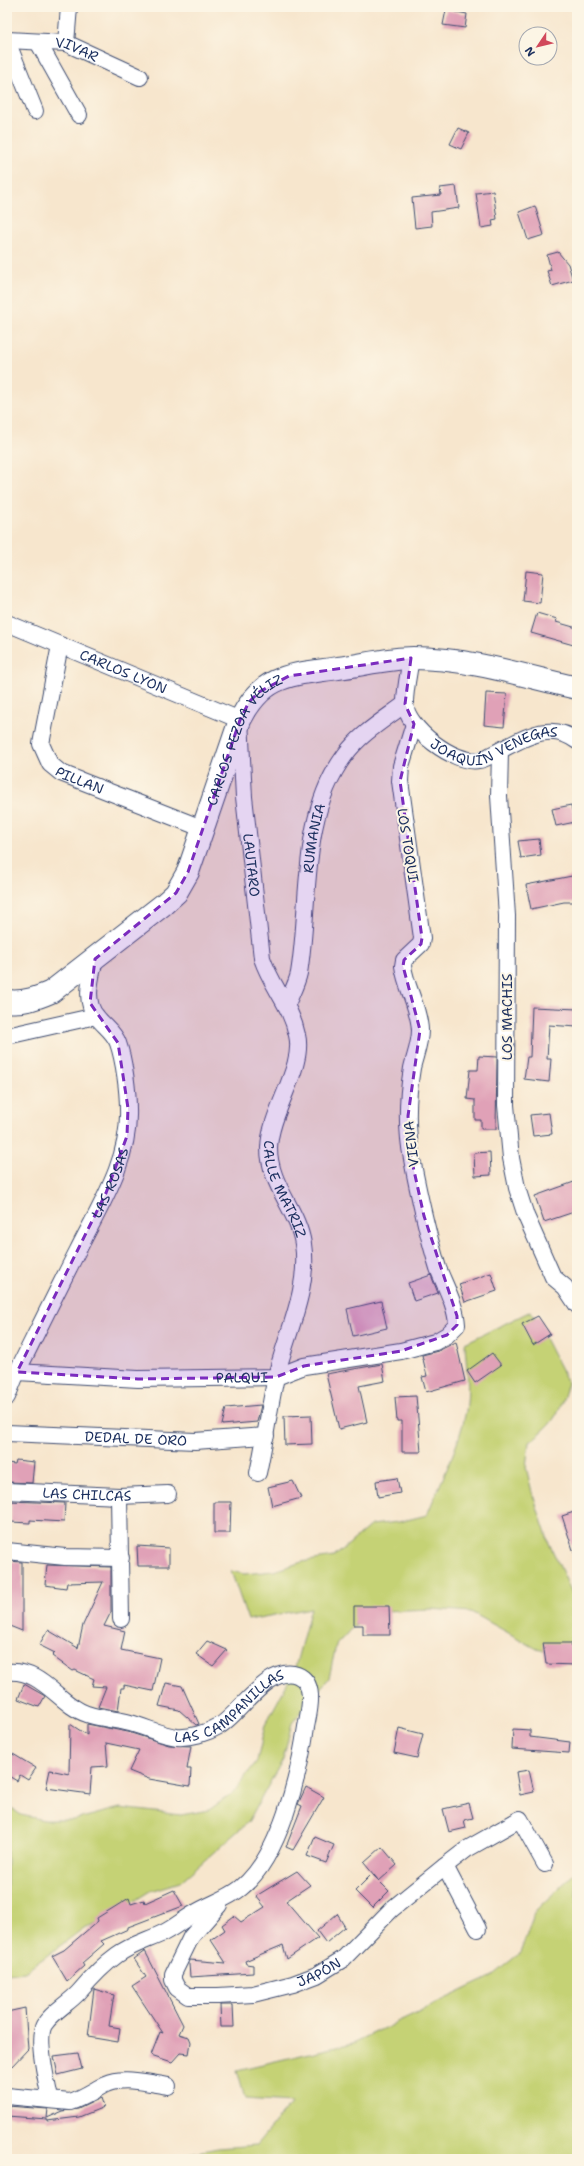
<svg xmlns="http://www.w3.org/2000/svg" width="584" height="2166" font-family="'Shantell Sans',sans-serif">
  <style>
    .green { fill: #c5d274; stroke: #708069 }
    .building { fill: #e0a1b7 }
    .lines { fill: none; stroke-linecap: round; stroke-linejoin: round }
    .minor-casing { stroke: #3c4a6f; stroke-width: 18 }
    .secondary-casing { stroke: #3c4a6f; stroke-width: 24 }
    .minor { stroke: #fff; stroke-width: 16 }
    .secondary { stroke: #fff; stroke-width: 22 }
    .marked { fill: #7b2cbf; fill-opacity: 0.2; stroke: #7b2cbf; stroke-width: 3; stroke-dasharray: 8 5; stroke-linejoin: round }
    .labels { text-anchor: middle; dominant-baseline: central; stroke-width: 4; stroke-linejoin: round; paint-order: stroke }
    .street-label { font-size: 14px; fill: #1b2f5e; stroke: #fcf5e5 }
  </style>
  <rect width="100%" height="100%" fill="#fcf5e5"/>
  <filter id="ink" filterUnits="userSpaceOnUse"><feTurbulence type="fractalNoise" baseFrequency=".025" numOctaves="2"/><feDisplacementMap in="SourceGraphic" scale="8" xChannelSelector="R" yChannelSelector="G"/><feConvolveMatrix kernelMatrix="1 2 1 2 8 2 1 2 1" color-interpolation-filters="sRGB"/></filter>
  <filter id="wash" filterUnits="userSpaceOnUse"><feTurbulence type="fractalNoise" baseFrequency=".012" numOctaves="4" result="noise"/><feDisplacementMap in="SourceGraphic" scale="16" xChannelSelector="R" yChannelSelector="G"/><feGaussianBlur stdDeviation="0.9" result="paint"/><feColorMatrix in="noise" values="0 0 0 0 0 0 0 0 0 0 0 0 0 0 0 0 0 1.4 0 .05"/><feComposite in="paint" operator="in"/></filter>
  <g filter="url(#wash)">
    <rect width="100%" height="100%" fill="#f7e6cd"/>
    <!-- green -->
    <path class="green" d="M 531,1311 L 568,1383 C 559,1414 555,1423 529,1442 L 526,1467 L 532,1492 L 549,1543 L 577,1604 L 577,1660 L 537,1649 L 471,1612 L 431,1609 L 384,1611 L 353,1627 L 336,1645 L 329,1678 L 292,1723 L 283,1759 L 248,1822 L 180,1882 L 150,1891 L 104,1920 L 84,1928 L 25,1972 L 7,1974 L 7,1805 L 21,1815 L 44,1820 L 74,1820 L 120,1808 L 181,1815 L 209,1810 L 233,1793 L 257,1761 L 265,1725 L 294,1671 L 311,1608 L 248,1620 L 231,1571 L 244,1574 L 274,1571 L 302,1562 L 334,1557 L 371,1525 L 399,1522 L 427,1515 C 441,1481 459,1447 466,1411 C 470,1389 466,1365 465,1343 Z
      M 577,1871 L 577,2159 L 160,2159 L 218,2148 L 256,2145 L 292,2102 L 245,2099 L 237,2070 L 353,2043 L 489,1978 L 520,1953 L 536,1910 Z"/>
    <g id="blocks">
      <!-- building -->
      <path class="building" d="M 446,10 L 467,14 L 465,28 L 443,25 Z
        M 458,128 L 469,133 L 461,149 L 450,144 Z
        M 456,186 L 459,208 L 431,212 L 432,226 L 415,228 L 412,198 L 441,195 L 440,188 Z
        M 493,191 L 497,219 L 492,220 L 493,226 L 481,228 L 476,193 Z
        M 535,206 L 544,235 L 528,240 L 519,212 Z
        M 558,252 L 568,264 L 573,280 L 552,286 L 547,271 L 551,270 L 547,255 Z
        M 526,571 L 543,573 L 540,603 L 523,601 Z
        M 537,613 L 557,619 L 556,622 L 577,628 L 577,646 L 531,633 Z
        M 486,693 L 507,694 L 504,727 L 484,725 Z
        M 571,805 L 575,822 L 556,826 L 552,809 Z
        M 539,839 L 541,855 L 521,858 L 518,841 Z
        M 577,875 L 577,902 L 564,902 L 531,909 L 526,885 Z
        M 532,1007 L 577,1009 L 577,1027 L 549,1025 L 547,1059 L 551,1059 L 549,1082 L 524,1079 L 527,1057 L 530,1057 Z
        M 479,1056 L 497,1057 L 496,1129 L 481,1129 L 481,1120 L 475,1120 L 475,1100 L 467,1099 L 470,1070 L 478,1070 Z
        M 549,1113 L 552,1134 L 533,1136 L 530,1115 Z
        M 490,1152 L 491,1175 L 475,1176 L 474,1153 Z
        M 574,1182 L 577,1191 L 577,1211 L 544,1222 L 535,1196 Z
        M 491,1273 L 497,1291 L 465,1302 L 459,1284 Z
        M 431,1275 L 438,1293 L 414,1301 L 408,1283 Z
        M 381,1301 L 387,1328 L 353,1336 L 347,1309 Z
        M 538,1316 L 550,1334 L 533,1345 L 522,1324 Z
        M 456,1342 L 465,1381 L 426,1392 L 422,1377 L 427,1376 L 422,1355 L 438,1351 Z
        M 492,1353 L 501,1365 L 475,1383 L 467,1371 Z
        M 382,1364 L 385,1381 L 359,1386 L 367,1422 L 339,1429 L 326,1374 Z
        M 416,1396 L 421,1452 L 402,1452 L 402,1421 L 397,1421 L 395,1397 Z
        M 261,1405 L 257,1422 L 222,1425 L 226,1408 Z
        M 311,1415 L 312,1444 L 285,1445 L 284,1416 Z
        M 16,1460 L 34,1462 L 32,1483 L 7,1482 L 7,1463 L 15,1464 Z
        M 397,1478 L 400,1493 L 378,1497 L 376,1481 Z
        M 293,1481 L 301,1498 L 272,1506 L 268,1487 Z
        M 7,1501 L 65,1503 L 64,1522 L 30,1520 L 30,1523 L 11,1522 L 11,1505 L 7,1505 Z
        M 214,1502 L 231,1502 L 230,1533 L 214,1533 Z
        M 577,1511 L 577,1553 L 574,1553 L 562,1516 Z
        M 137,1546 L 169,1548 L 169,1566 L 138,1566 Z
        M 7,1561 L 22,1562 L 22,1631 L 7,1625 Z
        M 47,1565 L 111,1567 L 111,1612 L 104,1626 L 125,1631 L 121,1650 L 160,1658 L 153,1691 L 124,1685 L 124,1688 L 121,1688 L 118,1711 L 98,1707 L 106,1687 L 92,1686 L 94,1679 L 75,1670 L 73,1671 L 52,1656 L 55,1653 L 39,1645 L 48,1630 L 78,1648 L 83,1625 L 103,1582 L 67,1583 L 66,1588 L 45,1585 Z
        M 354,1606 L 389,1606 L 390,1635 L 363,1635 L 363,1625 L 354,1625 Z
        M 207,1641 L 227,1650 L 213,1666 L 196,1654 Z
        M 543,1643 L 571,1643 L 575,1665 L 546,1664 Z
        M 166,1683 L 182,1686 L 199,1724 L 196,1725 L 179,1710 L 159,1706 Z
        M 24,1684 L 45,1696 L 39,1707 L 18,1699 Z
        M 70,1724 L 87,1735 L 87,1724 L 128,1732 L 169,1745 L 191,1746 L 187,1769 L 191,1769 L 190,1786 L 149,1779 L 129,1771 L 139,1750 L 106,1743 L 108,1766 L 92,1767 L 90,1794 L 46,1788 L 50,1770 L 69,1774 Z
        M 399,1728 L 423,1734 L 417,1758 L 394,1753 Z
        M 513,1729 L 530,1730 L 530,1737 L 570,1742 L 569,1753 L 512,1749 Z
        M 13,1754 L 36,1768 L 28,1780 L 20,1775 L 17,1781 L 7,1775 L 7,1765 Z
        M 529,1770 L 534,1792 L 520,1795 L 516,1772 Z
        M 306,1787 L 324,1797 L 293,1850 L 286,1847 L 302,1806 L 298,1804 Z
        M 469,1803 L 473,1818 L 464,1820 L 466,1828 L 449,1832 L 443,1809 Z
        M 315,1837 L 334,1845 L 326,1863 L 307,1856 Z
        M 382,1847 L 397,1865 L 379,1881 L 364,1863 Z
        M 297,1871 L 310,1885 L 286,1901 L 318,1938 L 287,1959 L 283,1945 L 245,1961 L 246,1964 L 253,1965 L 253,1973 L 190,1977 L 189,1964 L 190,1960 L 226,1963 L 211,1940 L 225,1930 L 222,1925 L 234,1916 L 241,1922 L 265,1907 L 256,1896 Z
        M 372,1874 L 389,1891 L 372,1908 L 355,1891 Z
        M 174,1890 L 183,1906 L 128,1927 L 128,1929 L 101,1941 L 104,1944 L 82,1963 L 84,1966 L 67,1981 L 52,1956 L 64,1950 L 98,1921 L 97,1918 L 129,1898 L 131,1904 L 144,1900 L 145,1903 Z
        M 337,1914 L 345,1927 L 326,1943 L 317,1931 Z
        M 145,1951 L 183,2025 L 179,2034 L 189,2037 L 191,2042 L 189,2054 L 180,2053 L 172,2062 L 151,2055 L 160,2032 L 163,2033 L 132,1986 L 146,1977 L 134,1959 Z
        M 94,1989 L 114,1995 L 109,2026 L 120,2028 L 118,2042 L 88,2037 Z
        M 220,2005 L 233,2005 L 234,2027 L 221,2027 Z
        M 25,2008 L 28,2049 L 11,2067 L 7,2033 L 7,2012 Z
        M 78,2053 L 82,2069 L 58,2075 L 54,2056 Z
        M 101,2098 L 104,2107 L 79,2117 L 47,2121 L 47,2119 L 7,2116 L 7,2106 L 48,2109 L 47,2118 L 63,2111 L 78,2109 Z"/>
    </g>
  </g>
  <g filter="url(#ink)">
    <use href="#blocks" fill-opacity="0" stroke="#3c4a6f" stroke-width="1"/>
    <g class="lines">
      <defs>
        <g id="minor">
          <path id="s1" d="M 7,40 L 66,43 L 140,77"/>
          <path d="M 7,41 L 35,111"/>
          <path d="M 38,42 L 79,115"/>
          <path d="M 66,43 L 69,7"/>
          <path id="s2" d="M 7,623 L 240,720 L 244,797 L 262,958 C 271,986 291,1005 297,1035 C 305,1067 270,1111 269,1148 C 269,1185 298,1210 303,1244 C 310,1289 286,1334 276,1377 C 269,1409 265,1441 258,1473"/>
          <path id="s3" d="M 60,645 L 41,744 L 50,764 L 61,773 L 204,829"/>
          <path id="s4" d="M 411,658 C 409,672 405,689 405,703 C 406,728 455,765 479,760 C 484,760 489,756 493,754 C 520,741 548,719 577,741"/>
          <path d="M 500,751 L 499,796 L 507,916 L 506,1105 L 511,1158 L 517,1188 L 526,1216 L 553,1277 L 565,1287 L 577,1305"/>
          <path id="s5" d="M 287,1004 C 291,994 297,983 299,973 C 311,901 299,817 345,755 C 360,734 385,719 405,704"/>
          <path d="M 7,1036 L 96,1016"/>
          <path id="s6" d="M 17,1372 L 138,1379 L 276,1377 L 304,1366 L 401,1351 L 435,1342 L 447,1335 L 457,1325 C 456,1305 445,1286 438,1268 C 427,1232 419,1196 412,1159 C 406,1129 407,1098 412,1068 C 415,1055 420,1044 420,1030 C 419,1007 406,988 403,966 L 404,960 L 421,944 L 422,938 L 400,781 L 401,766 L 414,724"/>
          <path id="s7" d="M 7,1397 L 17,1372 C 37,1332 57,1291 78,1250 C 100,1206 130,1160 128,1109 C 128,1091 124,1060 118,1043 C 114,1032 104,1026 97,1017 C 83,1002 91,977 95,959"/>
          <path id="s8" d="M 7,1433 L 195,1441 L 266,1436"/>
          <path id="s9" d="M 7,1491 L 119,1496 L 168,1494"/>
          <path d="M 119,1496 L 121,1619"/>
          <path d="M 7,1551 L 65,1557 L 121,1558"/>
          <path id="s10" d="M 7,1672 C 42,1668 59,1705 87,1714 C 101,1719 116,1719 130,1723 C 146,1727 160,1735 177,1737 C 190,1738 207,1733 219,1726 C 239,1715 269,1664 297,1675 C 317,1683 309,1711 306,1727 C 299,1775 280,1857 241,1888 C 227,1899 210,1904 195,1913 C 184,1919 175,1927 165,1932 C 149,1940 132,1944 117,1955 C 103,1965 90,1979 79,1992 C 68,2004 53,2011 44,2025 C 36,2040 47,2082 50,2099"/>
          <path d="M 445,1866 L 478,1929"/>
          <path id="s11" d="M 219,1905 L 191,1937 L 173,1974 L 173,1980 L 177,1988 L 188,1996 L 218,1996 L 253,1994 L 293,1984 L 317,1975 L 343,1959 L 392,1909 L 445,1866 L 467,1849 L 520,1819 L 545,1864"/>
          <path d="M 7,2096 L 70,2102 C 83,2098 94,2090 106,2084 C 124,2076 149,2083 168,2086"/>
        </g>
        <g id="secondary">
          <path id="s12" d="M 7,1001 C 24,1003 37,998 51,992 L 164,904 L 176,893 L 188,872 L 240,720 C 264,673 291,675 338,668 C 362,665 389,658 413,658 C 469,658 524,676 577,688"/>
        </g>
      </defs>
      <!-- minor casing -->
      <use href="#minor" class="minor-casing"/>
      <!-- secondary casing -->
      <use href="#secondary" class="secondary-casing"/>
      <!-- minor -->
      <use href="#minor" class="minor"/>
      <!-- secondary -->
      <use href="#secondary" class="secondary"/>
    </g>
  </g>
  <!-- marked area -->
  <path class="marked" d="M 411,658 L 405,704 L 414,724 L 400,781 L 422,938 L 421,944 L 404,960 L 403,966 L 420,1030 L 408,1116 L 411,1157 L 424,1216 L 457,1316 L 457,1325 L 447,1335 L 401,1351 L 304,1366 L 276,1377 L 138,1379 L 17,1372 L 106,1193 L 127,1136 L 128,1108 L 118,1043 L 90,1003 L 95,959 L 176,893 L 188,872 L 240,720 L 249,702 L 259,692 L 289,676 Z"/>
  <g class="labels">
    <!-- street labels -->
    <g class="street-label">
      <text stroke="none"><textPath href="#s1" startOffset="71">VIVAR</textPath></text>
      <text stroke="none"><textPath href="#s2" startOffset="126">CARLOS LYON</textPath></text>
      <text stroke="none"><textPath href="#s4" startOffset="162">JOAQUÍN VENEGAS</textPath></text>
      <text stroke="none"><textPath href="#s12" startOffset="375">CARLOS PEZOA VÉLIZ</textPath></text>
      <text stroke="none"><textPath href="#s3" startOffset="157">PILLAN</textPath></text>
      <text stroke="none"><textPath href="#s5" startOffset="169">RUMANIA</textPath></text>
      <text transform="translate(408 845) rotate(81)">LOS TOQUI</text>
      <text stroke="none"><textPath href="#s2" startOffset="398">LAUTARO</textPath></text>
      <text transform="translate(507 1017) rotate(-90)">LOS MACHIS</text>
      <text transform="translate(411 1144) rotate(-97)">VIENA</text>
      <text stroke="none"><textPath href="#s7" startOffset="238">LAS ROSAS</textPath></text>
      <text stroke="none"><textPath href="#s2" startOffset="738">CALLE MATRIZ</textPath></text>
      <text stroke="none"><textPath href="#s6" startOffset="225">PALQUI</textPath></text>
      <text stroke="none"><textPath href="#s8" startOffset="129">DEDAL DE ORO</textPath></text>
      <text stroke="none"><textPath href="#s9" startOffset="80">LAS CHILCAS</textPath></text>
      <text stroke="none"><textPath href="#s10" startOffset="248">LAS CAMPANILLAS</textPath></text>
      <text stroke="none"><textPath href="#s11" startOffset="247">JAPÓN</textPath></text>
    </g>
  </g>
  <!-- margin -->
  <rect width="584" height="2166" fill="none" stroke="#fcf5e5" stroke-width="24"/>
  <!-- north arrow -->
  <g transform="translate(538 46) rotate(235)"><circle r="19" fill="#fcf5e5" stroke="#a2a6af"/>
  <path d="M0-3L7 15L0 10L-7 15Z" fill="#d1495b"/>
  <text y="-6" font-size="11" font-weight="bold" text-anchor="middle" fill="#1b2f5e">N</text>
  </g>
</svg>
